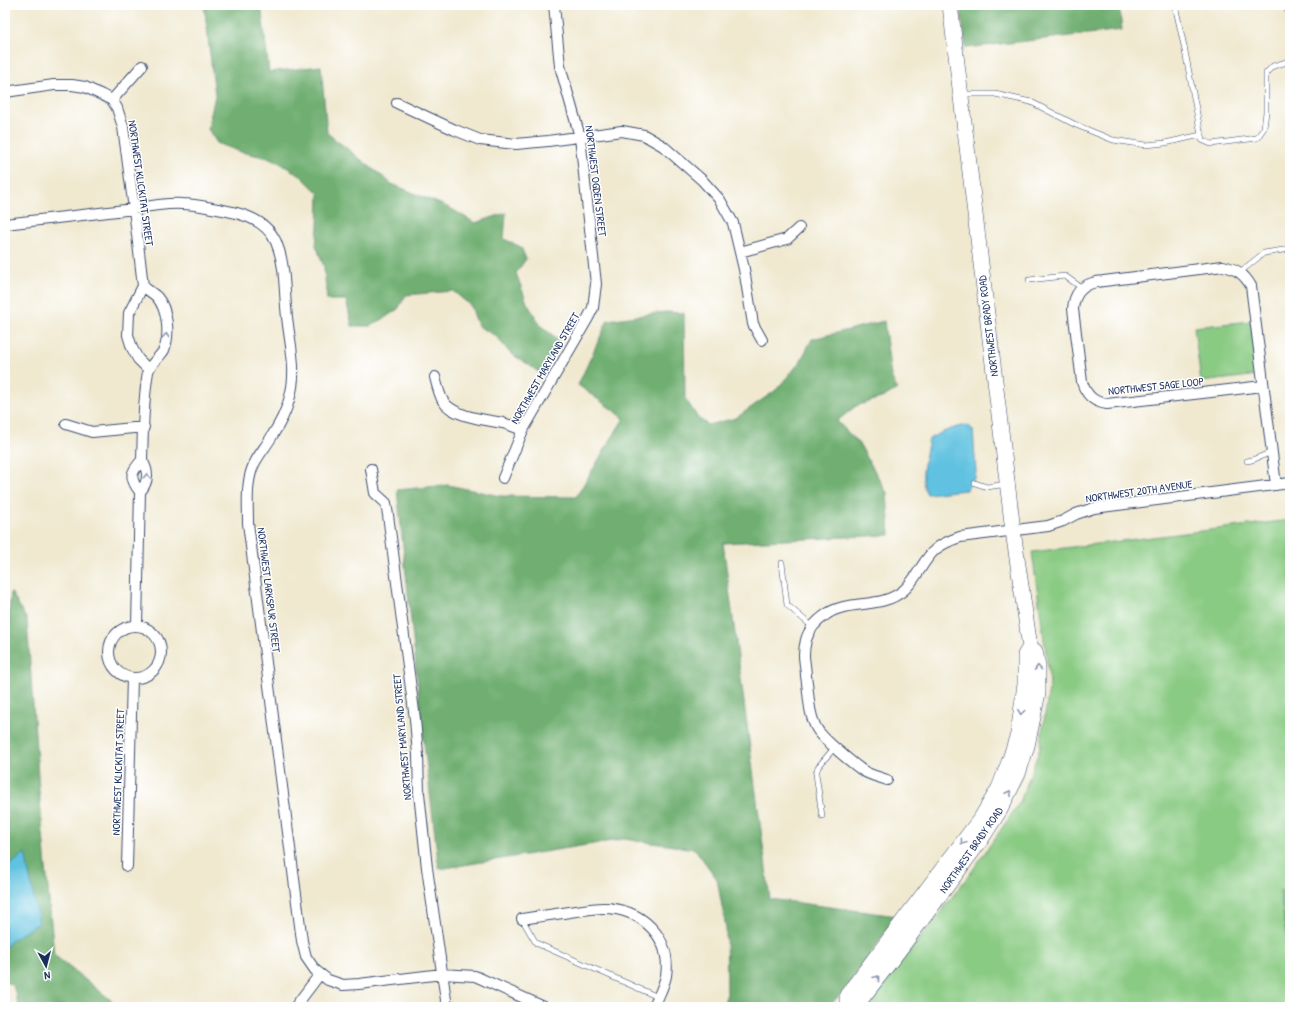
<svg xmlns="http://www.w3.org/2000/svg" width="1295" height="1012" font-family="'Patrick Hand',sans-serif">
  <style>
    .green { fill: #8acb83; stroke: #527d70 }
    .forest { fill: #6faf71; stroke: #456f68 }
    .water { fill: #61c2e0; stroke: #3e789f }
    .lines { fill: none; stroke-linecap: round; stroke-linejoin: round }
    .lane-casing { stroke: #3b4b6f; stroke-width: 6 }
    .street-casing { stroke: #3b4b6f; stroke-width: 12 }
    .secondary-casing { stroke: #3b4b6f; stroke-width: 16 }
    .lane { stroke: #fff; stroke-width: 5 }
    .street { stroke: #fff; stroke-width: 10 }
    .secondary { stroke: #fff; stroke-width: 15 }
    .oneway { stroke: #8d97ae }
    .labels { text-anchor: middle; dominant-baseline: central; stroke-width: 3; stroke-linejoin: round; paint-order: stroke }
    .street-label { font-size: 11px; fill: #1b2f5e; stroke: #fff }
  </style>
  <rect width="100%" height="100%" fill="#fff"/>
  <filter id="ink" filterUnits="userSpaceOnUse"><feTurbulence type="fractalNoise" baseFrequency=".025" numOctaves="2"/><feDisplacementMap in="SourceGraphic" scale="8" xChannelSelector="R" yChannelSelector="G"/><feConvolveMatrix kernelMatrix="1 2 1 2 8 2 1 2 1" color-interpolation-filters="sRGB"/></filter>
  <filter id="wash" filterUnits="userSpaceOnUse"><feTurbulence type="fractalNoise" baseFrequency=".012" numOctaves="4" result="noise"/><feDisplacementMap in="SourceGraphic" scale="16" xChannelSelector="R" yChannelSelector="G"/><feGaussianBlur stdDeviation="0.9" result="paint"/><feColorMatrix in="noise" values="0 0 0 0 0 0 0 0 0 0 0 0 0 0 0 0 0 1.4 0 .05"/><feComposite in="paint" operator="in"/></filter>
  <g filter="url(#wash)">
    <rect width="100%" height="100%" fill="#f0e9d0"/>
    <!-- green -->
    <path class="green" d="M 1251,321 L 1258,375 L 1201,382 L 1194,327 Z
      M 1290,520 L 1290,889 L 1280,892 L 1290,964 L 1290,1007 L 866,1007 L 970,874 L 1020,802 L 1039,751 L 1050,683 L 1032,552 Z"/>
    <!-- forest -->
    <path class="forest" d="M 204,5 L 261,5 L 269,72 L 321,66 L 327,133 L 392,184 L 450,208 L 475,223 L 506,213 L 504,239 L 521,247 L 526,259 L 516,273 L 527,303 L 541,326 L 560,341 L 541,374 L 529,365 L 510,353 L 496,336 L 478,326 L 471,306 L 453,291 L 406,295 L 398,309 L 383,319 L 370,326 L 352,326 L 346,300 L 327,300 L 324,267 L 316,245 L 318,226 L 319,194 L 301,176 L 273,159 L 241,152 L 217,143 L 208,129 L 215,95 Z
      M 960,5 L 1119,5 L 1122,30 L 966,48 Z
      M 665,312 L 684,313 L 685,398 L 698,418 L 708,425 L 736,418 L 776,390 L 800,362 L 812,339 L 884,321 L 891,376 L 897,389 L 884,397 L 856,406 L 837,421 L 860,445 L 887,493 L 890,535 L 723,543 L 770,899 L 897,916 L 846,989 L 828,1007 L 722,1007 L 727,994 L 726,928 L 717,879 L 695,849 L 624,839 L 439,869 L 425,752 L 397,490 L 448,485 L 500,496 L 576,497 L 624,418 L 578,385 L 608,320 Z
      M 11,592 L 27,620 L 39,790 L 54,955 L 116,1004 L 119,1007 L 19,1007 L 13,985 L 5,982 L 5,648 Z
      M 1290,889 L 1290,964 L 1280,891 Z"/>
    <!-- water -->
    <path class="water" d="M 968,425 L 973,430 L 976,472 L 975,477 L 966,490 L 927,494 C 918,478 926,456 929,439 C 941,432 954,427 968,425 Z
      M 25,853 L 39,923 L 12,940 L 5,948 L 5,868 L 13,863 Z"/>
  </g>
  <g filter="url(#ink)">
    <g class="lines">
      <defs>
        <path id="lane" d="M 1175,5 L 1184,46 L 1202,140 L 1211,144 L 1257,138 L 1264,128 L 1266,112 L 1266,73 L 1273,66 L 1290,61
          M 962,94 L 995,94 L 1031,102 L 1076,125 L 1113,140 L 1146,145 L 1165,143 L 1201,135
          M 1240,272 L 1264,253 L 1290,249
          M 1029,280 L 1065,276 L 1082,288
          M 1247,461 L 1252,460 L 1272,452
          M 975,483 L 987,487 L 1007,484
          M 782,563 L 787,605 L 813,627
          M 822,816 L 816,774 L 818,767 L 835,747
          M 522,919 L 536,943 L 658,997"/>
        <path id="street" d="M 5,92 L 54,85 L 72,85 L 85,87 L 102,95 L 112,100 L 117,108 L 123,127 L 134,209 L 143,286 L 129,313 L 128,335 L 132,348 L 138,359 L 148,369
          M 112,100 L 142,66
          M 397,103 L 455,130 L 480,140 L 516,144 L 548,141 L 622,131 L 644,135 L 663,146 L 702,180 L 720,200 L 733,223 L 744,269 L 753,324 L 762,340
          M 5,224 L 134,209 C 150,206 166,203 182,204 C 192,204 202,206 212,208 C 236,212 265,217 276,242 C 286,265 284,293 287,317 C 290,345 298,372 289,400 C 286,412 279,425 272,436 C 266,447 256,457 252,469 C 246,486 248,506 248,523 L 302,941 L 306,957 L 315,970 L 328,980 L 343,985 L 359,984 L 442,974 L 475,976 L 544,1007
          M 740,252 L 787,239 L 799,228
          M 435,377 C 437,385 439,394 443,401 C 453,417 486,420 503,423 C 510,425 517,428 523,430
          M 1263,386 L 1107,404 C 1093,402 1086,395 1082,382 L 1073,309 C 1074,294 1082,285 1096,282 L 1223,266 C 1237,269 1244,274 1251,286 L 1276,485
          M 66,424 L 92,432 L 144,427
          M 371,469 L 375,493 L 386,503 L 388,515 L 415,719 L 418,755 L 419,793 L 427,868 L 447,1007
          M 503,478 L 523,430 L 588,318 L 593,308 L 596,284 L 580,137 L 560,66 L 554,5
          M 140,492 C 129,478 130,473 142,460
          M 137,625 L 140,492 C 149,481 149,472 142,460 C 143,431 143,400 148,372 C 149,365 160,357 164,350 C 170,335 168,310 157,297 C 153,293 147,290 143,286
          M109 652a26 26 0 1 1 52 0a26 26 0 1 1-52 0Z
          M 887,780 C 879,777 869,775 862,770 C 852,763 823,739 817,729 C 808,714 809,693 806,676 C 806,669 804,661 804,655 C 804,650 805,644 806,640 C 809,629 818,620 827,614 C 848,599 881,610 904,590 C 918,578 923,559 936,549 C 943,543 951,540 960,537 L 1048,526 L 1063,521 L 1076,514 L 1094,508 L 1290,483
          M 127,866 L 132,678
          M 522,919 C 540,916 558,914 576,911 C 585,910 594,908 603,908 C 641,908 672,937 666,976 C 664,986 658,997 654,1007
          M 295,1007 L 320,974"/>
        <path id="secondary" d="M 1290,5 L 1290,6
          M 847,1007 L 847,995 L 981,818 L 999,788 L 1009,762 L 1018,734 L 1025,684 L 1025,655 L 1030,647 L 1013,531 L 950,5
          M 851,1007 L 859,1002 L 903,945 L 980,841 L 1000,810 L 1018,774 L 1027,746 L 1038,693 L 1038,666 L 1035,651 L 1030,647"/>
      </defs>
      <!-- lane casing -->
      <use href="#lane" class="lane-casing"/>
      <!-- street casing -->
      <use href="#street" class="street-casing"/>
      <!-- secondary casing -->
      <use href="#secondary" class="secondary-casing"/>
      <!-- lane -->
      <use href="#lane" class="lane"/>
      <!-- street -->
      <use href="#street" class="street"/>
      <!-- secondary -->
      <use href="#secondary" class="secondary"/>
    </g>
    <!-- one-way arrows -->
    <defs><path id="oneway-chevron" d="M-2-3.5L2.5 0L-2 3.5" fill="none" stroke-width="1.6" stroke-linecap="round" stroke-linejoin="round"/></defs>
    <g class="oneway">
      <use href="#oneway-chevron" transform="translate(166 336) rotate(-85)"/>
      <use href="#oneway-chevron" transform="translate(147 476) rotate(-87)"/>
      <use href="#oneway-chevron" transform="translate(1038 668) rotate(-94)"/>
      <use href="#oneway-chevron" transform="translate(1021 712) rotate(98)"/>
      <use href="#oneway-chevron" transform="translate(1009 793) rotate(-63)"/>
      <use href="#oneway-chevron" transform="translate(963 842) rotate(127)"/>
      <use href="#oneway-chevron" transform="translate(877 978) rotate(-52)"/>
    </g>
  </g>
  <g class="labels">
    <!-- street labels -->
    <g class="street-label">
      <text transform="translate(596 181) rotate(83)">NORTHWEST OGDEN STREET</text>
      <text transform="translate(141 183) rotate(82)">NORTHWEST KLICKITAT STREET</text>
      <text transform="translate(988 326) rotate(-97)">NORTHWEST BRADY ROAD</text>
      <text transform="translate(545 368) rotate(-60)">NORTHWEST MARYLAND STREET</text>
      <text transform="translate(1156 386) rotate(-6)">NORTHWEST SAGE LOOP</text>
      <text transform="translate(1139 491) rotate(-8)">NORTHWEST 20TH AVENUE</text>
      <text transform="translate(269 590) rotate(83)">NORTHWEST LARKSPUR STREET</text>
      <text transform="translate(402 737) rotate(-95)">NORTHWEST MARYLAND STREET</text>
      <text transform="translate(118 772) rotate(-88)">NORTHWEST KLICKITAT STREET</text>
      <text transform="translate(971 850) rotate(-55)">NORTHWEST BRADY ROAD</text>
    </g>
  </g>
  <!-- margin -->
  <rect width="1295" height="1012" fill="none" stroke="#fff" stroke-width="20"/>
  <!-- north arrow -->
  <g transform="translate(46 966) rotate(173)" stroke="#ffffff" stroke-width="3" paint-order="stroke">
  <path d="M0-3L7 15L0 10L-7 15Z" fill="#1b2f5e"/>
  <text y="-6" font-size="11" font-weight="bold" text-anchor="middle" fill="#1b2f5e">N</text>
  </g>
</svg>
